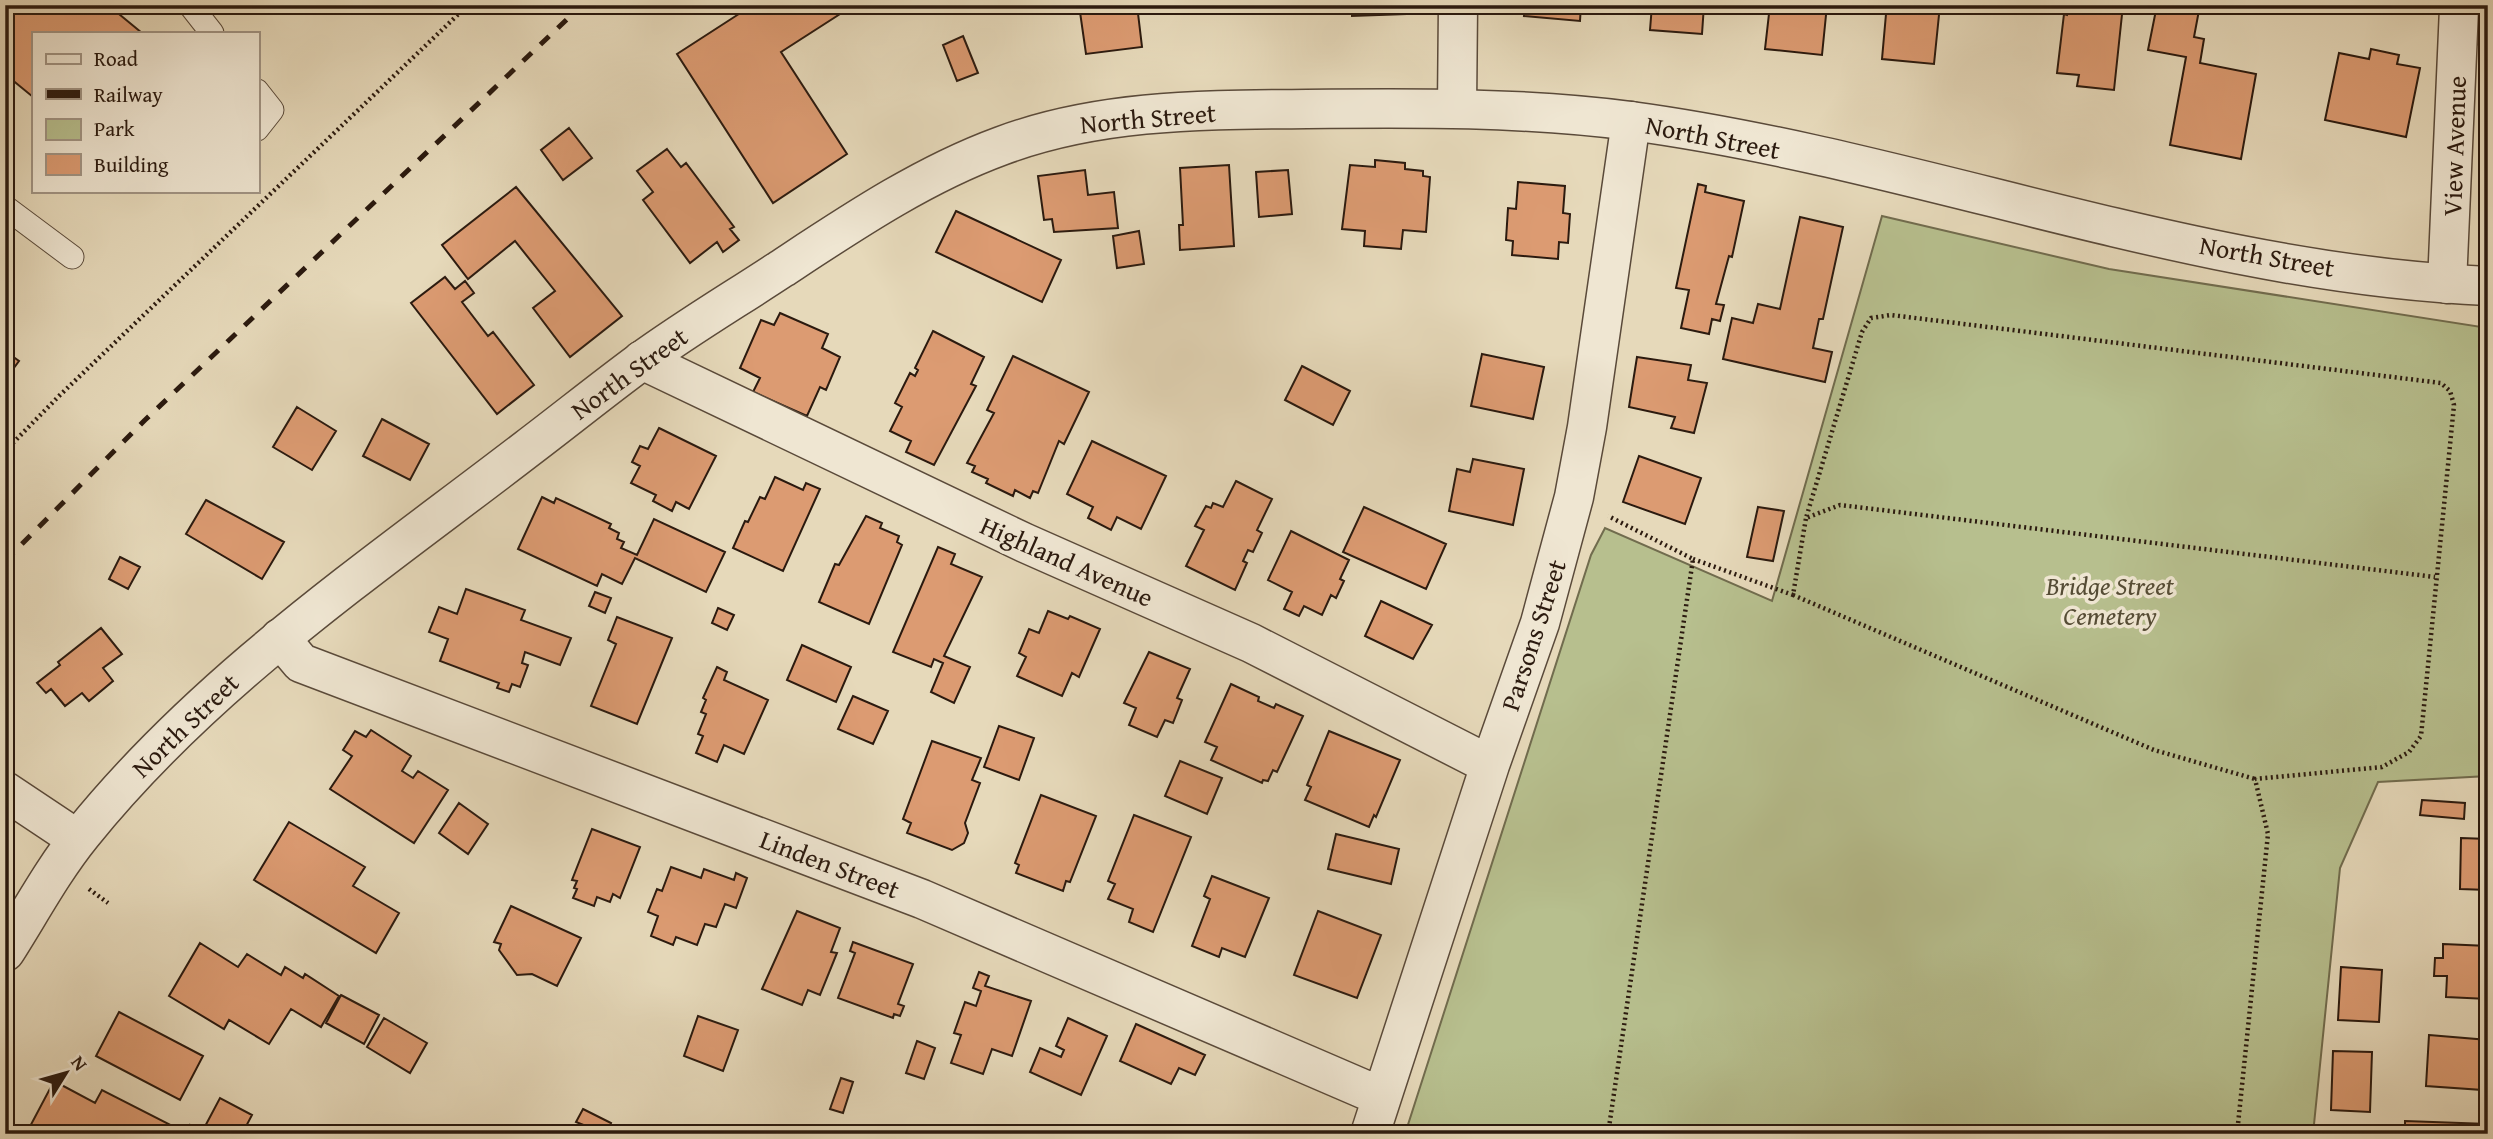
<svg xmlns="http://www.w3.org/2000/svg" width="2493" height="1139" font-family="'Gentium Book Plus',serif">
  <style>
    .green { fill: #b7bf8e; stroke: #716c4e; stroke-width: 2 }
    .building { fill: #dc9b72; stroke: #2b1a0f; stroke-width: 2 }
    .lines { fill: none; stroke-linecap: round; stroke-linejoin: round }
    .service-casing { stroke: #5a4a3a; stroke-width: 25 }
    .minor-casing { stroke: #5a4a3a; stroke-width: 41 }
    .tertiary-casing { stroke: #5a4a3a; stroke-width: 41 }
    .path { stroke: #2b1a0f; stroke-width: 4.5; stroke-dasharray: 2 3.5; stroke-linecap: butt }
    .service { stroke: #efe6d2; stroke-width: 23 }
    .minor { stroke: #efe6d2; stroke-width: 38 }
    .tertiary { stroke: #efe6d2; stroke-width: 38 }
    .rail { stroke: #2b1a0f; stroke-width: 5; stroke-dasharray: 12 12; stroke-linecap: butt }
    .labels { text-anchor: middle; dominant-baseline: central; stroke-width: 7; stroke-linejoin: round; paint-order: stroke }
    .street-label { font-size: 26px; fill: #2b1a0f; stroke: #efe6d2 }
    .park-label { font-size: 26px; font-style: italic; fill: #554c35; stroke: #efe6d2 }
  </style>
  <rect width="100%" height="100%" fill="#e6d9ba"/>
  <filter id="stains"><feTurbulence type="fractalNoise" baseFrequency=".00286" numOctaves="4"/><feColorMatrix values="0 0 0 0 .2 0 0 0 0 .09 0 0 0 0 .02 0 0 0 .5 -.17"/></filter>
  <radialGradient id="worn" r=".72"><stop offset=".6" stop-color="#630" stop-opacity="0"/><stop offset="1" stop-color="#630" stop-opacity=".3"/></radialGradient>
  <!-- green -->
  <path class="green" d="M 1882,216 L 2109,269 L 2488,328 L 2488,776 L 2378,782 L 2340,868 L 2313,1134 L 1405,1134 L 1591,555 L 1605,528 L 1772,601 Z"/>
  <!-- building -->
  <path class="building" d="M 5,5 L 108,5 L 142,33 L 33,33 L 33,97 L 5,74 Z
    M 742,5 L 854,5 L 781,52 L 847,154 L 773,203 L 677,54 L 745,10 Z
    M 1079,5 L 1137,5 L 1142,47 L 1086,54 Z
    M 1352,5 L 1406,5 L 1406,14 L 1352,16 Z
    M 1525,5 L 1581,5 L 1580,21 L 1524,16 Z
    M 1652,5 L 1704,5 L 1702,34 L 1650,30 Z
    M 1770,5 L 1827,5 L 1822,55 L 1765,49 Z
    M 1883,5 L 1940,5 L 1934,64 L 1882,59 L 1886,14 L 1882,14 Z
    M 2068,5 L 2123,5 L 2114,90 L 2077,86 L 2079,75 L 2057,73 L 2064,14 L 2067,15 Z
    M 2157,5 L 2200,5 L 2194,37 L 2204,39 L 2200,63 L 2256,74 L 2241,159 L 2170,145 L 2186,57 L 2148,50 Z
    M 2476,5 L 2488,5 L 2485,45 L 2473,44 Z
    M 963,36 L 978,73 L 957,81 L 943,45 Z
    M 2371,49 L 2399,55 L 2397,64 L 2420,68 L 2406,137 L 2325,120 L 2339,53 L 2369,59 Z
    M 569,128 L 592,158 L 563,180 L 541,150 Z
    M 667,149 L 681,167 L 686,163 L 734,227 L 730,229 L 739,240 L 723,252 L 717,242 L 690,263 L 643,200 L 653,192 L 637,171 Z
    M 1375,160 L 1405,163 L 1405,169 L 1423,171 L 1423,176 L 1430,177 L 1426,232 L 1403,230 L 1401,249 L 1364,246 L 1365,231 L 1342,229 L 1350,165 L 1375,167 Z
    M 1229,165 L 1234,246 L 1180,250 L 1179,225 L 1183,225 L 1180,168 Z
    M 1085,170 L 1088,195 L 1114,192 L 1118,228 L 1054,232 L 1052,219 L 1044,220 L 1038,176 Z
    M 1288,170 L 1292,214 L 1259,217 L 1256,172 Z
    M 1518,182 L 1565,186 L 1563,213 L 1570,214 L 1568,243 L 1559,242 L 1558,259 L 1512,255 L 1513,241 L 1506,240 L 1508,208 L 1516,209 Z
    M 1698,184 L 1706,186 L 1705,192 L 1744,201 L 1732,257 L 1729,256 L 1716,304 L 1724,305 L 1720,321 L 1712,319 L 1709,334 L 1681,328 L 1689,290 L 1676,288 Z
    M 516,187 L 622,316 L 570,357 L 533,308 L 555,291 L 515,241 L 468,279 L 442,245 Z
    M 956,211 L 1061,260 L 1042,302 L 936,252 Z
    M 1800,217 L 1843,227 L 1823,319 L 1819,319 L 1813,348 L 1832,352 L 1825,382 L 1723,359 L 1732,318 L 1753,323 L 1758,304 L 1780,309 Z
    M 1139,231 L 1144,264 L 1117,268 L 1113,236 Z
    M 445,277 L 455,289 L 465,281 L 474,293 L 462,302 L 488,336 L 493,332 L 534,385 L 497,414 L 411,303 Z
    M 780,313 L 828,334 L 822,348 L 840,357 L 826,390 L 820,387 L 807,416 L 753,392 L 760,378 L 740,368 L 761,320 L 774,325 Z
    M 933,331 L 984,357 L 971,384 L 976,386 L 934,465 L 906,452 L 911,441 L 890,431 L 902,407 L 895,403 L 910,373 L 915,376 L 918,370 L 915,368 Z
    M 5,351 L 19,361 L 5,380 Z
    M 1482,354 L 1544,367 L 1533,419 L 1471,406 Z
    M 1013,356 L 1089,392 L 1064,444 L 1059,441 L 1038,493 L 1033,491 L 1030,498 L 1015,490 L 1013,496 L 986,483 L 988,479 L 972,472 L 975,466 L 967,463 L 994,413 L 987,410 Z
    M 1637,357 L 1691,365 L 1688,380 L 1707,383 L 1694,433 L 1671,428 L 1675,417 L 1629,407 Z
    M 1302,366 L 1350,391 L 1333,425 L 1285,400 Z
    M 297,407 L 336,431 L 312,470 L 273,447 Z
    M 382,419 L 429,444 L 410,480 L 363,456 Z
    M 659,428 L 716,456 L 689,509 L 676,502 L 672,511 L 653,501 L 656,495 L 631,483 L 640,466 L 632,462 L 640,446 L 648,449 Z
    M 1092,441 L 1166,476 L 1141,529 L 1117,517 L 1111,530 L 1088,518 L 1093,507 L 1067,494 Z
    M 1639,456 L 1701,478 L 1685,524 L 1623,502 Z
    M 1473,459 L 1524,469 L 1513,525 L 1449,511 L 1457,469 L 1470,472 Z
    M 775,477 L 803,490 L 806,483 L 820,489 L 783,571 L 733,548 L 745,521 L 748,522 L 760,497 L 765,499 Z
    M 1236,481 L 1272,499 L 1257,530 L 1262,533 L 1253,552 L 1248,550 L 1243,561 L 1247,563 L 1235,590 L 1186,566 L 1204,530 L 1195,526 L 1206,506 L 1211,508 L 1213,503 L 1223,507 Z
    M 542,497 L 554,503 L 556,498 L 611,524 L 609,528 L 619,533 L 617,539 L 624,542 L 621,548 L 637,555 L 654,519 L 725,552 L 706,592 L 635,558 L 622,584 L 602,574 L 597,586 L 518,549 Z
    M 206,500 L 284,542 L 262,579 L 186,534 Z
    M 1364,507 L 1446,544 L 1426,589 L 1343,552 Z
    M 1758,507 L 1784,511 L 1773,561 L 1747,557 Z
    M 866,516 L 882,523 L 880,528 L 899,536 L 897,542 L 902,545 L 869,624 L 819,602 L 835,564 L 839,565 Z
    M 1291,531 L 1349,560 L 1340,579 L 1344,581 L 1336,598 L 1331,595 L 1322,615 L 1304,606 L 1299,616 L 1284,609 L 1292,592 L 1268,580 Z
    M 938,547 L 955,554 L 951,564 L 982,577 L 944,656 L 970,667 L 954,703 L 931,692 L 943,663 L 934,659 L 931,667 L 893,652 Z
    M 120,557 L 140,567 L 128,589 L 109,579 Z
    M 466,589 L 525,610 L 521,620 L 571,638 L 560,665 L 525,652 L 522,663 L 528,665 L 520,687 L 512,684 L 509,692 L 497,688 L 499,683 L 440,661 L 448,639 L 429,632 L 439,607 L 457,614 Z
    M 595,592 L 611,598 L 605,613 L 589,606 Z
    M 1381,601 L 1432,625 L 1413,659 L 1365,636 Z
    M 718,608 L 734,615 L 727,630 L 712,623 Z
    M 1048,611 L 1068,619 L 1070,616 L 1100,629 L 1079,677 L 1072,673 L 1062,696 L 1017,676 L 1026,657 L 1019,653 L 1029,629 L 1039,633 Z
    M 617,617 L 672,638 L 637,724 L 591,706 L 616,644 L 608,640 Z
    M 101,628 L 122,654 L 103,668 L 113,681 L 89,701 L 82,693 L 65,706 L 51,689 L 46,693 L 37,683 L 60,665 L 58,662 Z
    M 802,645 L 851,667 L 836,702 L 787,680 Z
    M 1149,652 L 1190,669 L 1177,698 L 1182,700 L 1173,723 L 1165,720 L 1157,737 L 1129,725 L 1136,708 L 1124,703 Z
    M 717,667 L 727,672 L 724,680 L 768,700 L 744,754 L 724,745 L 717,762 L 696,753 L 703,736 L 698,734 L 706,714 L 701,712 L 706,700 L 703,698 Z
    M 1231,684 L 1259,697 L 1258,701 L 1274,708 L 1276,704 L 1303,716 L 1277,772 L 1273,770 L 1268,781 L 1263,780 L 1262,783 L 1211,760 L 1217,747 L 1205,742 Z
    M 853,696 L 888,711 L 873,744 L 838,729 Z
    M 999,726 L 1034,738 L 1019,780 L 984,767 Z
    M 371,730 L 411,756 L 402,771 L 413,778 L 418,771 L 448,790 L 414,843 L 330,789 L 352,756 L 343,750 L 355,731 L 366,737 Z
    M 1329,731 L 1400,760 L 1376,817 L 1374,815 L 1369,827 L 1305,800 L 1311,787 L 1307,785 Z
    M 932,741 L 981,758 L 972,780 L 980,783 L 965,823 L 968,833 L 964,843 L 952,850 L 907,833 L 911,823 L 903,819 Z
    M 1180,761 L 1222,778 L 1207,814 L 1165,796 Z
    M 1041,795 L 1096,816 L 1070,882 L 1066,881 L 1063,891 L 1016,873 L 1019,865 L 1015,863 Z
    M 2422,800 L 2465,803 L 2464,819 L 2420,815 Z
    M 459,803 L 488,824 L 468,854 L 439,833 Z
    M 1134,815 L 1191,837 L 1153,932 L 1129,922 L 1133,909 L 1108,899 L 1115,884 L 1108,881 Z
    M 289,822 L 365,867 L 353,886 L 399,913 L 376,953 L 254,880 Z
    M 592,829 L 640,847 L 620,898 L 613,894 L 610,902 L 597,897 L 594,906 L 573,898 L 577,889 L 574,888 L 577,881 L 572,880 Z
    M 1336,834 L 1399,849 L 1391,884 L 1328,869 Z
    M 2461,838 L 2488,839 L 2488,890 L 2460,889 Z
    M 671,867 L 701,878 L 704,869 L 734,880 L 736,873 L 747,878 L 736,908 L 725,904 L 716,927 L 705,924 L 697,945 L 676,937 L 673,945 L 651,936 L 658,916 L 648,912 L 657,889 L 662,891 Z
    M 1212,876 L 1269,898 L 1245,957 L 1222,948 L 1219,957 L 1192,946 L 1210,899 L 1204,896 Z
    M 511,906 L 581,938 L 557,986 L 532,974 L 517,975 L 499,950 L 501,944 L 494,942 Z
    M 797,911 L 840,928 L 831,952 L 837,953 L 820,995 L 808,990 L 802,1005 L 762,989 Z
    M 1318,911 L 1381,935 L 1357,998 L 1294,975 Z
    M 853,942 L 913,964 L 898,1004 L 904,1006 L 900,1016 L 894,1014 L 893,1018 L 838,998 L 855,953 L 850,951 Z
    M 200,943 L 238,967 L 247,954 L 281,975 L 285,967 L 303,978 L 305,974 L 339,996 L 321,1027 L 291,1009 L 269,1044 L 229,1020 L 224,1029 L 169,996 Z
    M 2443,944 L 2488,946 L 2488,999 L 2446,997 L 2447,976 L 2434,976 L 2435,958 L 2443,958 Z
    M 2341,967 L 2382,970 L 2379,1022 L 2338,1020 Z
    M 979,972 L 989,976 L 985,986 L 1031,1001 L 1012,1056 L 992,1049 L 983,1074 L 951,1063 L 961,1035 L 954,1033 L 965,1002 L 976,1006 L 981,991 L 973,988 Z
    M 341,995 L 379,1015 L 364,1044 L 326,1023 Z
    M 119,1012 L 203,1056 L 180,1100 L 96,1056 Z
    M 698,1016 L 738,1030 L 723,1071 L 684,1056 Z
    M 384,1018 L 427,1043 L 410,1073 L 367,1047 Z
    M 1068,1018 L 1107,1036 L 1081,1095 L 1030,1072 L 1040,1048 L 1061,1057 L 1064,1050 L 1056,1046 Z
    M 1136,1024 L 1205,1055 L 1195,1075 L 1179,1068 L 1171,1084 L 1120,1061 Z
    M 2429,1035 L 2488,1040 L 2488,1096 L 2481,1095 L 2482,1090 L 2426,1086 Z
    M 917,1041 L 935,1048 L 924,1079 L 906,1073 Z
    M 2333,1051 L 2372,1052 L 2370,1112 L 2331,1110 Z
    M 841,1078 L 853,1082 L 843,1113 L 830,1109 Z
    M 54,1081 L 95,1103 L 102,1090 L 186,1133 L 190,1125 L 202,1132 L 220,1098 L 252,1115 L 242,1134 L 26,1134 Z
    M 583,1109 L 611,1123 L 606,1134 L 576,1122 Z
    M 2405,1121 L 2488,1124 L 2488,1134 L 2405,1134 Z"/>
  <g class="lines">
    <defs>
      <path id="service" d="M 190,5 L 212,33
        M 257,91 L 272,110 L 257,129
        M 5,207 L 72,257"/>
      <path id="minor" d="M 1457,108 L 1458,5
        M 2447,284 L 2459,8
        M 642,360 L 1025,543 L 1251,643 L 1490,765
        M 280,638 L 301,663 L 922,899 L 1382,1097
        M 5,791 L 77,839
        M 1370,1134 L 1490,765 L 1540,623 L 1574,497 L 1587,427 L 1631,121"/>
      <path id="tertiary" d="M 5,952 C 30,913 52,871 82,834 C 206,680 372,568 528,448 C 565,420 602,390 640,362 C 685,329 734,300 781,269 C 851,223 922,175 1001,146 C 1100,109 1204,110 1307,109 C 1415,108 1524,107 1631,121 C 1919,160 2195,274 2488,286"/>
    </defs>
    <!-- service casing -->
    <use href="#service" class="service-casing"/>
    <!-- minor casing -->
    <use href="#minor" class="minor-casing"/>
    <!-- tertiary casing -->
    <use href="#tertiary" class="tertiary-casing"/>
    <!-- path -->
    <path class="path" d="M 5,451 L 59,396 L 468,5
      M 1693,559 L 1793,595 L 1806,518
      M 1793,595 L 2154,750 L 2255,779
      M 89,889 L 108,903
      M 1608,1134 L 1693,559 L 1608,516
      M 2237,1134 L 2268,834 L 2255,779 L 2382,767 L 2409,752 L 2421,736 L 2454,405 L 2450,391 L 2441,383 L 1891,315 L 1871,318 L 1862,332 L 1806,518 L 1840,505 L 2435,577"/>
    <!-- service -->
    <use href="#service" class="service"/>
    <!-- minor -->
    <use href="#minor" class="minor"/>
    <!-- tertiary -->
    <use href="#tertiary" class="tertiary"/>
    <!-- rail -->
    <path class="rail" d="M 5,561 L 145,420 L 582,5"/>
  </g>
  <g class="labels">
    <!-- street labels -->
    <g class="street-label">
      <text transform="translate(1148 118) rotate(-5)">North Street</text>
      <text transform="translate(1713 137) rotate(11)">North Street</text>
      <text transform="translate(2454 146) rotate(-88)">View Avenue</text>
      <text transform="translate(2267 256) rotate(10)">North Street</text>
      <text transform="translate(629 373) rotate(-36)">North Street</text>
      <text transform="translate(1067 561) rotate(24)">Highland Avenue</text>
      <text transform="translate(1533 635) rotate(-72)">Parsons Street</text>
      <text transform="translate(185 725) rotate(-44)">North Street</text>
      <text transform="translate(830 864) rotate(21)">Linden Street</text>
    </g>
    <!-- park labels -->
    <g class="park-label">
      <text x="2110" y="585">Bridge Street<tspan x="2110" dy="30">Cemetery</tspan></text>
    </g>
  </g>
  <!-- margin -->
  <rect width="2493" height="1139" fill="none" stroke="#e6d9ba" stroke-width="28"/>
  <rect x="7" y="7" width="2479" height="1125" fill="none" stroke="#2b1a0f" stroke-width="3.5"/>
  <rect x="14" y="14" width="2465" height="1111" fill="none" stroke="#2b1a0f" stroke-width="2"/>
  <!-- legend -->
  <rect x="32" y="32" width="228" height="161" fill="#efe6d2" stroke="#a19484" stroke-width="2"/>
  <rect x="46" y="54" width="35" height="10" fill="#efe6d2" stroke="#a19484" stroke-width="2"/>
  <text x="94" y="66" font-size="21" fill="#2b1a0f">Road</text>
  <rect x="46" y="89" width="35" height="10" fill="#2b1a0f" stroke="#a19484" stroke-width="2"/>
  <text x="94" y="102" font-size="21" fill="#2b1a0f">Railway</text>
  <rect x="46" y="119" width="35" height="21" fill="#b7bf8e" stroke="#a19484" stroke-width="2"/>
  <text x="94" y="136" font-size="21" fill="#2b1a0f">Park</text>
  <rect x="46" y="154" width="35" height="21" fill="#dc9b72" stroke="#a19484" stroke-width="2"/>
  <text x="94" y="172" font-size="21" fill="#2b1a0f">Building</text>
  <!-- north arrow -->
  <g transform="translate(66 1073) rotate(53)" stroke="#efe6d2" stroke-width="5" paint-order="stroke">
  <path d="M0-5L12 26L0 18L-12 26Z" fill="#2b1a0f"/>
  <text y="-10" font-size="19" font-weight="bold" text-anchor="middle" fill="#2b1a0f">N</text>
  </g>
  <rect width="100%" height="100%" filter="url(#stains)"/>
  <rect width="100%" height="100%" fill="url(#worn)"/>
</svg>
